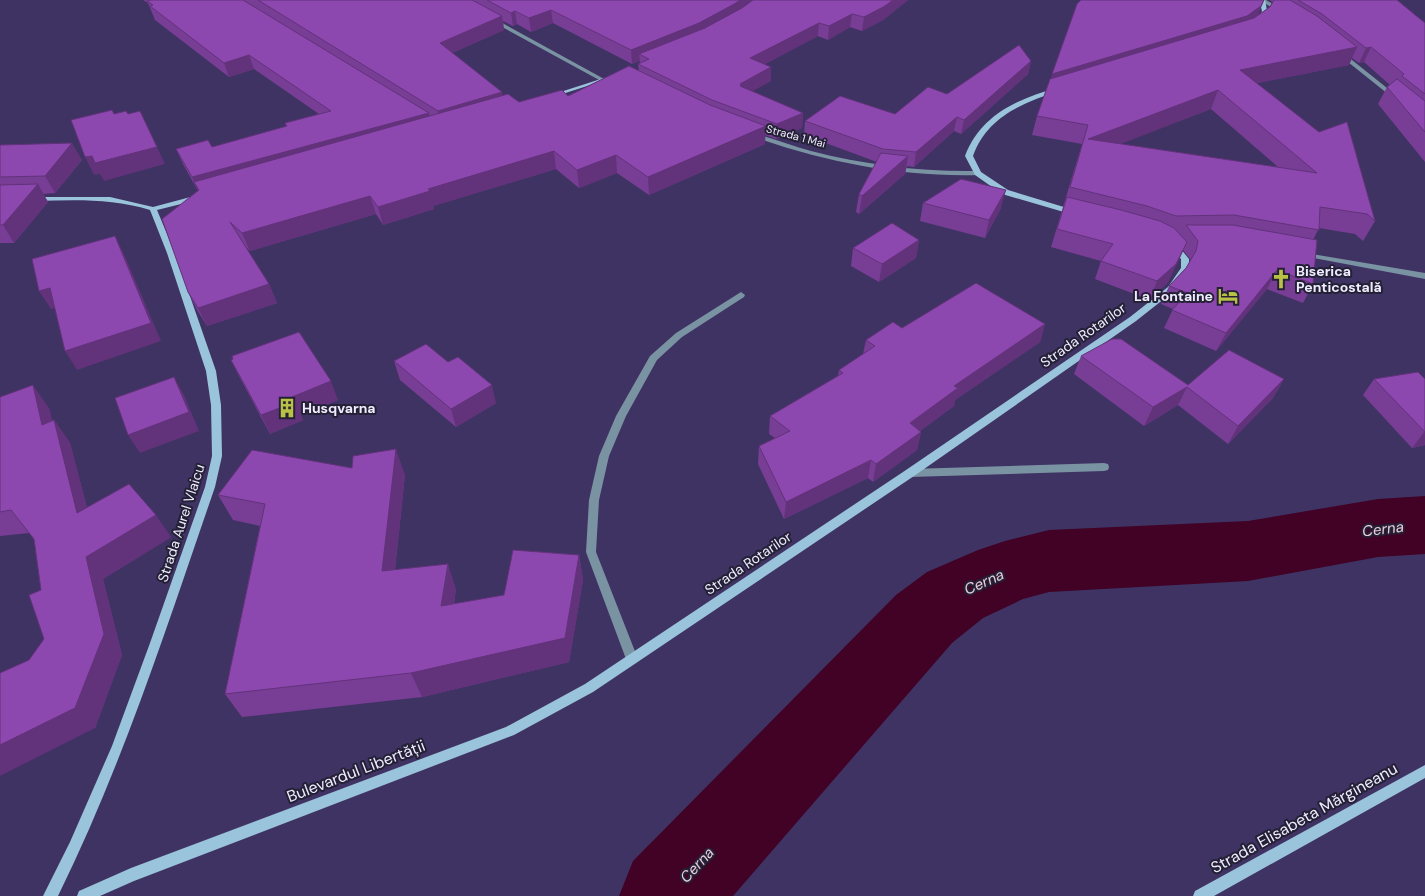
<svg xmlns="http://www.w3.org/2000/svg" width="1425" height="896" font-family="'DM Sans',sans-serif">
  <style>
    .lines { fill: none; stroke-linecap: round; stroke-linejoin: round }
    .river { fill: #410225; fill-rule: evenodd }
    .lane { fill: #7a93a2; fill-rule: evenodd }
    .street { fill: #7a93a2; fill-rule: evenodd }
    .secondary { fill: #9ac4db; fill-rule: evenodd }
    .wall { fill: #783e96; fill-rule: evenodd }
    .shaded-wall { fill: #62327a }
    .building { fill: #8c48af; stroke: #62327a; fill-rule: evenodd }
    .labels { text-anchor: middle; dominant-baseline: central; stroke-width: 4; stroke-linejoin: round; paint-order: stroke }
    .far-street-label { font-size: 11px; fill: #efecfe; stroke: #242036 }
    .poi-label { font-size: 14px; font-weight: bold; fill: #efecfe; stroke: #242036; text-anchor: start }
    .street-label { font-size: 14px; fill: #efecfe; stroke: #242036 }
    .water-label { font-size: 15px; font-style: italic; fill: #eeceda; stroke: #242036 }
    .near-street-label { font-size: 16px; fill: #efecfe; stroke: #242036 }
  </style>
  <rect width="100%" height="100%" fill="#3f3363"/>
  <g class="lines">
    <!-- river -->
    <path class="river" d="M 1425,496 L 1425,554 L 1378,557 L 1248,581 L 1049,592 L 1023,599 L 983,618 L 952,643 L 733,896 L 619,896 L 633,861 L 896,595 L 927,572 L 978,550 L 1005,541 L 1049,530 L 1248,521 L 1378,499 Z"/>
    <!-- lane -->
    <path class="lane" d="M 741,292 L 745,295 L 744,297 L 682,337 L 657,360 L 626,416 L 609,456 L 599,500 L 596,552 L 638,659 L 636,663 L 632,664 L 628,663 L 626,659 L 586,552 L 589,500 L 599,456 L 616,416 L 650,356 L 676,333 Z
      M 1104,463 L 1108,464 L 1109,467 L 1108,470 L 1104,471 L 910,477 L 906,476 L 905,473 L 906,470 L 910,469 Z"/>
    <!-- street -->
    <path class="street" d="M 1259,0 L 1266,0 L 1285,11 L 1280,12 Z
      M 491,19 L 495,19 L 606,80 L 601,81 L 491,21 Z
      M 1338,52 L 1342,52 L 1397,96 L 1397,98 L 1393,98 L 1338,54 Z
      M 753,133 C 773,138 792,146 811,151 C 866,165 921,172 978,171 L 982,173 L 978,175 C 899,177 825,162 751,136 L 749,135 Z
      M 1300,252 L 1425,273 L 1425,279 L 1303,256 L 1299,254 Z"/>
    <!-- secondary -->
    <path class="secondary" d="M 1259,0 L 1265,0 C 1267,9 1269,18 1260,24 L 1257,22 L 1262,11 Z
      M 607,77 L 612,78 L 553,97 L 548,96 Z
      M 1057,88 L 1060,90 L 1059,91 C 1022,103 987,117 973,156 L 981,172 L 1008,190 L 1077,211 L 1078,213 L 1074,215 L 1002,194 L 975,175 L 965,156 C 981,115 1017,99 1057,88 Z
      M 198,195 L 202,197 L 201,199 L 157,210 L 175,253 L 216,371 L 221,405 L 222,456 L 215,487 C 167,626 123,764 58,896 L 43,896 L 70,842 L 112,746 L 150,643 L 205,487 L 212,456 L 211,405 L 206,371 L 167,253 L 150,210 C 112,198 74,200 35,201 L 31,199 L 35,197 L 110,197 L 153,207 Z
      M 1170,243 L 1176,243 L 1189,259 L 1189,268 L 1174,291 L 1136,321 L 914,476 L 593,692 L 514,735 L 134,881 L 100,896 L 77,896 L 79,891 L 131,868 L 506,727 L 585,684 L 906,470 L 1130,317 L 1168,287 L 1181,268 L 1181,259 L 1169,245 Z
      M 1425,765 L 1425,778 L 1214,896 L 1193,896 L 1195,891 Z"/>
  </g>
  <!-- wall -->
  <path class="wall" d="M 143,0 L 908,0 L 883,20 L 862,31 L 850,27 L 828,40 L 818,36 L 765,64 L 771,81 L 752,91 L 803,113 L 802,128 L 776,139 L 765,135 L 765,144 L 649,195 L 617,173 L 579,188 L 556,169 L 433,206 L 434,209 L 383,225 L 376,214 L 250,251 L 246,247 L 269,284 L 277,303 L 207,326 L 197,310 L 188,292 L 198,191 L 183,164 L 176,149 L 212,147 L 286,127 L 285,123 L 319,114 L 254,69 L 229,77 L 155,20 L 148,3 ZM 503,21 L 513,26 L 517,24 L 531,32 L 553,23 L 632,64 L 640,61 L 640,63 L 638,64 L 639,71 L 568,96 L 519,102 L 503,96 L 452,53 L 504,30 Z
    M 1270,0 L 1397,0 L 1425,23 L 1425,162 L 1378,104 L 1387,87 L 1390,85 L 1364,62 L 1359,63 L 1352,58 L 1349,65 L 1257,83 L 1375,221 L 1363,241 L 1355,234 L 1319,228 L 1313,240 L 1313,284 L 1303,303 L 1267,289 L 1216,351 L 1164,328 L 1173,309 L 1161,304 L 1169,286 L 1186,268 L 1190,262 L 1190,259 L 1183,250 L 1168,282 L 1150,300 L 1095,279 L 1101,261 L 1051,247 L 1082,144 L 1032,135 L 1037,116 L 1258,15 L 1270,7 L 1272,2 ZM 1211,109 L 1278,167 L 1119,144 Z
    M 1031,61 L 1028,74 L 961,134 L 954,131 L 914,167 L 907,166 L 905,174 L 859,214 L 856,212 L 859,194 L 877,162 L 804,135 L 805,121 L 895,114 Z
    M 0,145 L 82,160 L 55,193 L 43,194 L 48,202 L 14,243 L 0,243 Z
    M 923,203 L 1001,208 L 985,238 L 920,221 Z
    M 919,240 L 916,258 L 879,282 L 851,266 L 853,248 Z
    M 1045,324 L 1040,342 L 955,400 L 954,406 L 920,431 L 921,432 L 917,450 L 873,482 L 868,478 L 784,519 L 758,464 L 759,446 L 775,438 L 769,434 L 770,416 L 838,376 L 839,370 L 863,354 L 866,340 L 902,328 Z
    M 1081,356 L 1188,385 L 1284,379 L 1273,398 L 1228,444 L 1178,405 L 1144,426 L 1074,374 Z
    M 231,360 L 338,400 L 301,415 L 303,420 L 270,434 L 240,378 Z
    M 394,361 L 496,403 L 456,427 L 400,380 Z
    M 1374,379 L 1425,379 L 1425,445 L 1412,448 L 1363,395 Z
    M 0,397 L 49,408 L 52,421 L 54,420 L 70,443 L 87,508 L 171,537 L 103,579 L 122,655 L 95,728 L 29,660 L 44,639 L 41,590 L 34,539 L 29,533 L 0,536 Z
    M 352,468 L 405,475 L 395,570 L 456,589 L 454,604 L 504,595 L 579,555 L 583,580 L 569,662 L 422,697 L 242,717 L 225,694 L 260,526 L 233,520 L 218,495 Z"/>
  <!-- shaded-wall -->
  <path class="shaded-wall" d="M 740,0 L 756,0 L 736,16 L 639,54 L 640,61 L 632,64 L 631,50 Z
    M 893,0 L 908,0 L 883,20 L 862,31 L 864,17 Z
    M 1264,0 L 1256,21 L 1048,89 L 1052,74 Z
    M 551,10 L 553,23 L 531,32 L 529,18 Z
    M 515,11 L 517,24 L 513,26 L 511,13 Z
    M 852,14 L 850,27 L 828,40 L 829,26 Z
    M 502,16 L 504,30 L 442,57 L 440,43 Z
    M 819,23 L 818,36 L 750,72 L 750,58 Z
    M 1357,47 L 1349,65 L 1232,88 L 1240,70 Z
    M 1371,47 L 1364,62 L 1359,63 L 1366,48 Z
    M 249,55 L 254,69 L 229,77 L 224,63 Z
    M 1031,61 L 1028,74 L 961,134 L 964,120 Z
    M 771,67 L 771,81 L 742,97 L 740,84 Z
    M 1218,90 L 1211,109 L 1082,159 L 1088,139 Z
    M 502,92 L 505,106 L 442,125 L 438,111 Z
    M 429,113 L 432,128 L 194,182 L 199,192 L 198,193 L 192,177 Z
    M 803,113 L 802,128 L 776,139 L 777,124 Z
    M 957,117 L 954,131 L 914,167 L 916,152 Z
    M 766,126 L 765,144 L 649,195 L 648,177 Z
    M 72,143 L 82,160 L 55,193 L 45,176 Z
    M 157,147 L 165,164 L 104,181 L 100,174 L 94,175 L 85,157 Z
    M 554,151 L 556,169 L 433,206 L 434,209 L 383,225 L 378,207 L 428,189 Z
    M 616,155 L 617,173 L 579,188 L 577,170 Z
    M 908,156 L 905,174 L 859,214 L 862,196 Z
    M 38,184 L 48,202 L 14,243 L 3,225 Z
    M 1006,190 L 1001,208 L 985,238 L 989,220 Z
    M 370,196 L 376,214 L 250,251 L 242,233 Z
    M 115,236 L 124,254 L 161,341 L 77,370 L 65,351 Z
    M 919,240 L 916,258 L 879,282 L 882,264 Z
    M 1187,242 L 1179,260 L 1168,282 L 1150,300 L 1157,281 Z
    M 1277,270 L 1267,289 L 1216,351 L 1226,333 Z
    M 269,284 L 277,303 L 207,326 L 198,308 Z
    M 50,288 L 61,306 L 51,309 L 39,291 Z
    M 1045,324 L 1040,342 L 955,400 L 954,406 L 906,441 L 910,423 L 954,386 Z
    M 174,377 L 184,395 L 199,431 L 140,453 L 128,435 Z
    M 1284,379 L 1273,398 L 1228,444 L 1238,426 Z
    M 331,381 L 338,400 L 301,415 L 303,420 L 270,434 L 261,415 L 292,397 Z
    M 33,385 L 49,408 L 59,447 L 42,425 Z
    M 492,385 L 496,403 L 456,427 L 451,409 Z
    M 1187,387 L 1178,405 L 1144,426 L 1153,407 Z
    M 54,420 L 70,443 L 94,536 L 77,513 Z
    M 1425,431 L 1425,445 L 1412,448 Z
    M 921,432 L 917,450 L 873,482 L 876,464 Z
    M 396,449 L 405,475 L 392,596 L 382,571 Z
    M 871,460 L 868,478 L 784,519 L 786,502 Z
    M 156,515 L 171,537 L 103,579 L 122,655 L 95,728 L 0,776 L 0,745 L 86,557 Z
    M 579,555 L 583,580 L 569,662 L 422,697 L 411,673 Z
    M 448,564 L 456,589 L 449,631 L 441,606 Z"/>
  <!-- building -->
  <path class="building" d="M 151,0 L 243,0 L 429,113 L 192,177 L 176,149 L 208,140 L 212,147 L 287,126 L 285,123 L 331,111 L 249,55 L 224,63 L 150,6 L 153,5 L 147,1 Z
    M 258,0 L 472,0 L 502,16 L 440,43 L 502,92 L 438,111 Z
    M 487,0 L 740,0 L 736,3 L 699,23 L 631,50 L 551,10 L 529,18 L 515,11 L 511,13 Z
    M 753,0 L 893,0 L 885,6 L 864,17 L 852,14 L 829,26 L 819,23 L 750,58 L 771,67 L 740,84 L 742,85 L 740,86 L 803,113 L 777,124 L 712,100 L 638,64 L 649,59 L 639,54 L 705,28 L 742,8 Z
    M 1081,0 L 1264,0 L 1261,6 L 1247,16 L 1052,74 L 1077,4 Z
    M 1274,0 L 1290,0 L 1317,16 L 1357,47 L 1240,70 L 1319,132 L 1347,122 L 1375,221 L 1367,214 L 1320,207 L 1319,230 L 1234,215 L 1176,216 L 1147,206 L 1070,187 L 1088,125 L 1037,116 L 1050,79 L 1254,18 L 1270,7 ZM 1218,90 L 1317,173 L 1088,139 Z
    M 1298,0 L 1397,0 L 1425,23 L 1425,94 L 1402,76 L 1404,74 L 1371,47 L 1366,48 L 1322,14 Z
    M 1019,45 L 1031,61 L 964,120 L 957,117 L 916,152 L 883,149 L 805,121 L 840,96 L 895,114 L 928,87 L 947,94 Z
    M 629,66 L 710,105 L 766,126 L 648,177 L 616,155 L 577,170 L 554,151 L 428,189 L 430,191 L 378,207 L 370,196 L 242,233 L 230,222 L 269,284 L 198,308 L 188,292 L 162,219 L 199,190 L 194,182 L 508,94 L 519,102 L 562,90 L 568,96 Z
    M 1397,79 L 1425,101 L 1425,132 L 1387,87 Z
    M 112,110 L 114,114 L 126,111 L 128,114 L 140,111 L 157,147 L 95,163 L 92,156 L 85,157 L 71,120 Z
    M 72,143 L 45,176 L 0,177 L 0,145 Z
    M 881,153 L 908,156 L 862,196 L 859,194 Z
    M 961,179 L 1006,190 L 989,220 L 923,203 Z
    M 38,184 L 3,225 L 0,225 L 0,185 Z
    M 1067,197 L 1121,210 L 1160,221 L 1174,228 L 1187,242 L 1176,264 L 1157,281 L 1101,261 L 1113,244 L 1057,229 Z
    M 892,223 L 919,240 L 882,264 L 853,248 Z
    M 1186,225 L 1233,225 L 1317,240 L 1313,284 L 1277,270 L 1226,333 L 1172,310 L 1188,293 L 1169,286 L 1186,268 L 1196,251 L 1198,241 Z
    M 115,236 L 151,323 L 65,351 L 50,288 L 39,291 L 32,259 Z
    M 976,283 L 1045,324 L 954,386 L 958,388 L 910,423 L 921,432 L 876,464 L 871,460 L 786,502 L 759,446 L 790,431 L 770,416 L 843,373 L 839,370 L 875,346 L 866,340 L 893,322 L 902,328 Z
    M 299,332 L 331,381 L 292,397 L 295,402 L 261,415 L 231,360 L 233,359 L 232,356 Z
    M 1112,339 L 1121,339 L 1188,385 L 1229,350 L 1284,379 L 1238,426 L 1187,387 L 1153,407 L 1081,356 Z
    M 426,344 L 448,362 L 458,357 L 492,385 L 451,409 L 394,361 Z
    M 1418,372 L 1425,379 L 1425,432 L 1374,379 Z
    M 174,377 L 189,412 L 128,435 L 115,398 Z
    M 33,385 L 42,425 L 54,420 L 77,513 L 129,484 L 156,515 L 86,557 L 104,634 L 75,708 L 0,745 L 0,673 L 29,660 L 44,639 L 29,595 L 41,590 L 34,539 L 11,510 L 0,512 L 0,397 Z
    M 396,449 L 382,571 L 448,564 L 441,606 L 504,595 L 513,550 L 579,555 L 565,638 L 411,673 L 225,694 L 265,504 L 218,495 L 252,450 L 352,468 L 353,456 Z"/>
  <!-- icons -->
  <defs>
    <symbol id="church-bare" viewBox="-9 -9 18 18"><path d="M-1.2-6h2.4v3.5h3.3v2.4h-3.3V6h-2.4V-.1h-3.3v-2.4h3.3Z" fill="#b9c046" stroke="#242036" stroke-width="2.5" paint-order="stroke"/></symbol>
    <symbol id="hotel-bare" viewBox="-9 -9 18 18"><path d="M-6-4.5h1.5V1H6V5H4.5V3h-9V5H-6ZM-4 0a1.8 1.8 0 1 1 3.6 0ZM.5 0V-2.5h3Q6-2.5 6 0Z" fill="#b9c046" stroke="#242036" stroke-width="2.5" paint-order="stroke"/></symbol>
    <symbol id="building-bare" viewBox="-9 -9 18 18"><path d="M-4-6H4V6H1V3H-1V6H-4ZM-2.5-4.3h1.7v1.8h-1.7ZM.8-4.3h1.7v1.8H.8ZM-2.5-1h1.7V.8h-1.7ZM.8-1h1.7V.8H.8Z" fill="#b9c046" stroke="#242036" stroke-width="2.5" paint-order="stroke"/></symbol>
  </defs>
  <g fill-rule="evenodd">
    <use href="#church-bare" x="1267" y="265" width="28" height="28"/>
    <use href="#hotel-bare" x="1214" y="282" width="28" height="28"/>
    <use href="#building-bare" x="273" y="394" width="28" height="28"/>
  </g>
  <g class="labels">
    <!-- far-street labels -->
    <g class="far-street-label">
      <text transform="translate(796 136) rotate(15)">Strada 1 Mai</text>
    </g>
    <!-- poi labels -->
    <g class="poi-label">
      <text x="1296" y="271">Biserica<tspan x="1296" dy="16">Penticostală</tspan></text>
      <text x="1213" y="296" text-anchor="end">La Fontaine</text>
      <text x="302" y="408">Husqvarna</text>
    </g>
    <!-- street labels -->
    <g class="street-label">
      <text transform="translate(1083 335) rotate(-35)">Strada Rotarilor</text>
      <text transform="translate(181 523) rotate(-72)">Strada Aurel Vlaicu</text>
      <text transform="translate(748 563) rotate(-34)">Strada Rotarilor</text>
    </g>
    <!-- water labels -->
    <g class="water-label">
      <text transform="translate(1383 529) rotate(-7)">Cerna</text>
      <text transform="translate(984 582) rotate(-24)">Cerna</text>
      <text transform="translate(697 865) rotate(-47)">Cerna</text>
    </g>
    <!-- near-street labels -->
    <g class="near-street-label">
      <text transform="translate(356 771) rotate(-21)">Bulevardul Libertății</text>
      <text transform="translate(1304 818) rotate(-29)">Strada Elisabeta Mărgineanu</text>
    </g>
  </g>
</svg>
